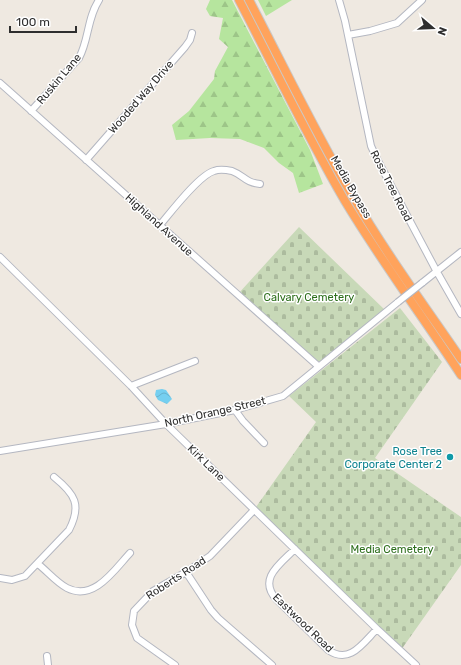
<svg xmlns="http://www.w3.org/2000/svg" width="461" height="665" font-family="Rubik,sans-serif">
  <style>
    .forest { fill: url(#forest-firs) }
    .cemetery { fill: url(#cemetery-stones) }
    .water { fill: url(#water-waves) }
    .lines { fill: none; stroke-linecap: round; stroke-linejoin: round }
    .minor-casing { stroke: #b4b7c1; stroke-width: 8 }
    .highway-casing { stroke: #c9c9c9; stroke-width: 10 }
    .minor { stroke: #fff; stroke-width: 6 }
    .highway { stroke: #ffa35c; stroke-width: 8 }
    .minor-bridge-casing { stroke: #b4b7c1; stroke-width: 8; stroke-linecap: butt }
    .minor-bridge { stroke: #fff; stroke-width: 6 }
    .culture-dot { fill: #0f9aa8; stroke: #fff; stroke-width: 1.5 }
    .labels { text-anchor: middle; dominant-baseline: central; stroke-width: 3; stroke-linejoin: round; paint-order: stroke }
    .street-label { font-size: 11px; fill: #2e2e2e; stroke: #fff }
    .park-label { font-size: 11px; fill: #2c6e1b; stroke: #fff }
    .culture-label { font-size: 11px; fill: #0d838f; stroke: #fff; text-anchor: end }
  </style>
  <defs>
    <pattern id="forest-firs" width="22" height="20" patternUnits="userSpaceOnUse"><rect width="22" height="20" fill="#b6e59e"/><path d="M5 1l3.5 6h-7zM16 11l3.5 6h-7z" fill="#9dc588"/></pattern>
    <pattern id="cemetery-stones" width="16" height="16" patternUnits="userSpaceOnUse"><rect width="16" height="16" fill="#c8d9b8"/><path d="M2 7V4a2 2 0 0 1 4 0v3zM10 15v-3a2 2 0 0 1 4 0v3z" fill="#acbb9e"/></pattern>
    <pattern id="water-waves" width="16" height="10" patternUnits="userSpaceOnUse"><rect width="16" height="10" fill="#75cff0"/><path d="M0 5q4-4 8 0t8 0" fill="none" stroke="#66b2ce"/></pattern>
  </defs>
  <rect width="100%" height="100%" fill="#efe9e1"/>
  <!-- forest -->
  <path class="forest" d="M 210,0 L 232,0 L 310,150 L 323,184 L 299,193 L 293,173 L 279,163 L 264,148 L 240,139 L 210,138 L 176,140 L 172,125 L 189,111 L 214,79 L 215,71 L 228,47 L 219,39 L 223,18 L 210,16 L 206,9 Z
    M 258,0 L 292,0 L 266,16 Z"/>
  <!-- cemetery -->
  <path class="cemetery" d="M 299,227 L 385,310 L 321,361 L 314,361 L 238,294 Z
    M 400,308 L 442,362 L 375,458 L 461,517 L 461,565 L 401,650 L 256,507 L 316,422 L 289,396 Z"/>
  <!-- water -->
  <path class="water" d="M 162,389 L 166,390 L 172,399 L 167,404 L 158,400 L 155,395 L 156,390 Z"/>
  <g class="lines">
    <defs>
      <path id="minor" d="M 339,0 L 345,21 L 371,146 L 377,159 L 437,272 L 461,314
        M 348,35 L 370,31 L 397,23 L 422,0
        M 0,83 L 318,366
        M 31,111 L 79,58 C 89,40 87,18 99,0
        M 86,160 L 185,47 L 190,40 L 192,33
        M 160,225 C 171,212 199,175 214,171 C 219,169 227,170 232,171 C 245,176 244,182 260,184
        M 0,257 L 131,386 L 166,424 L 377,629 L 416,665
        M 422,283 L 461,252
        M 131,386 L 195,361
        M 235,410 L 243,421 L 264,443
        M 0,451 L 166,424 L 235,410 L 283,396 L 398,302
        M 295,549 C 280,564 257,579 277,600 L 328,650 C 350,665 363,643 377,629
        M 38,564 C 47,571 57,583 67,588 C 94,602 115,569 130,553
        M 186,572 L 211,610 L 218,618 L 272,665
        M 0,578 L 12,580 L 25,576 L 69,530 C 82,505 75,494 54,477
        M 47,656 L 48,665
        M 175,665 L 137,638 L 132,625 L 134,611 L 153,591 L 186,572 L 210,556 L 254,510"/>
      <path id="highway" d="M 239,0 C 274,67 307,136 345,201 C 381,261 423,317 461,375
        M 249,0 C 283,65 315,132 352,195 C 385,252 424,305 461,359"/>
    </defs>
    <!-- minor casing -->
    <use href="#minor" class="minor-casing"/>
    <!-- highway casing -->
    <use href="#highway" class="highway-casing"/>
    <!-- minor -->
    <use href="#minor" class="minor"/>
    <!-- highway -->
    <use href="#highway" class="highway"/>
    <defs>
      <path id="minor-bridge" d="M 398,302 L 422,283"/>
    </defs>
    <!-- minor-bridge casing -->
    <use href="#minor-bridge" class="minor-bridge-casing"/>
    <!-- minor-bridge -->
    <use href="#minor-bridge" class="minor-bridge"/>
  </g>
  <!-- markers -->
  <circle class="culture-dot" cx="450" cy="457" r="4"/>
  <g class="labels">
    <!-- street labels -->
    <g class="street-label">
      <text transform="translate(59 79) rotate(-50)">Ruskin Lane</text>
      <text transform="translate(141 97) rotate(-49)">Wooded Way Drive</text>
      <text transform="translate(391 186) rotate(63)">Rose Tree Road</text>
      <text transform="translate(351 187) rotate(60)">Media Bypass</text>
      <text transform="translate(159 225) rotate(42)">Highland Avenue</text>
      <text transform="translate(215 412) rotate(-13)">North Orange Street</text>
      <text transform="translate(206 463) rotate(44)">Kirk Lane</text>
      <text transform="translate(176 578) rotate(-33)">Roberts Road</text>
      <text transform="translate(303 623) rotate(44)">Eastwood Road</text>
    </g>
    <!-- park labels -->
    <g class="park-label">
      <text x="309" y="297">Calvary Cemetery</text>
      <text x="392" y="549">Media Cemetery</text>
    </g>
    <!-- culture labels -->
    <g class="culture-label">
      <text x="442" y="451">Rose Tree<tspan x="442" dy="13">Corporate Center 2</tspan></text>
    </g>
  </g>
  <!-- north arrow -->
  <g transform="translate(433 28) rotate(109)" stroke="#ffffff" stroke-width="3" paint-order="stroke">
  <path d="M0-3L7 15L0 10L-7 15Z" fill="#2e2e2e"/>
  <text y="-6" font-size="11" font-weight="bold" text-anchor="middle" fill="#2e2e2e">N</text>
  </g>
  <!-- scale -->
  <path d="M10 26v6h66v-6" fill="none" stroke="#2e2e2e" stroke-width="2"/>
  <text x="16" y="26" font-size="12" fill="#2e2e2e" stroke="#ffffff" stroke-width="3" paint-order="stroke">100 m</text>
</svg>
